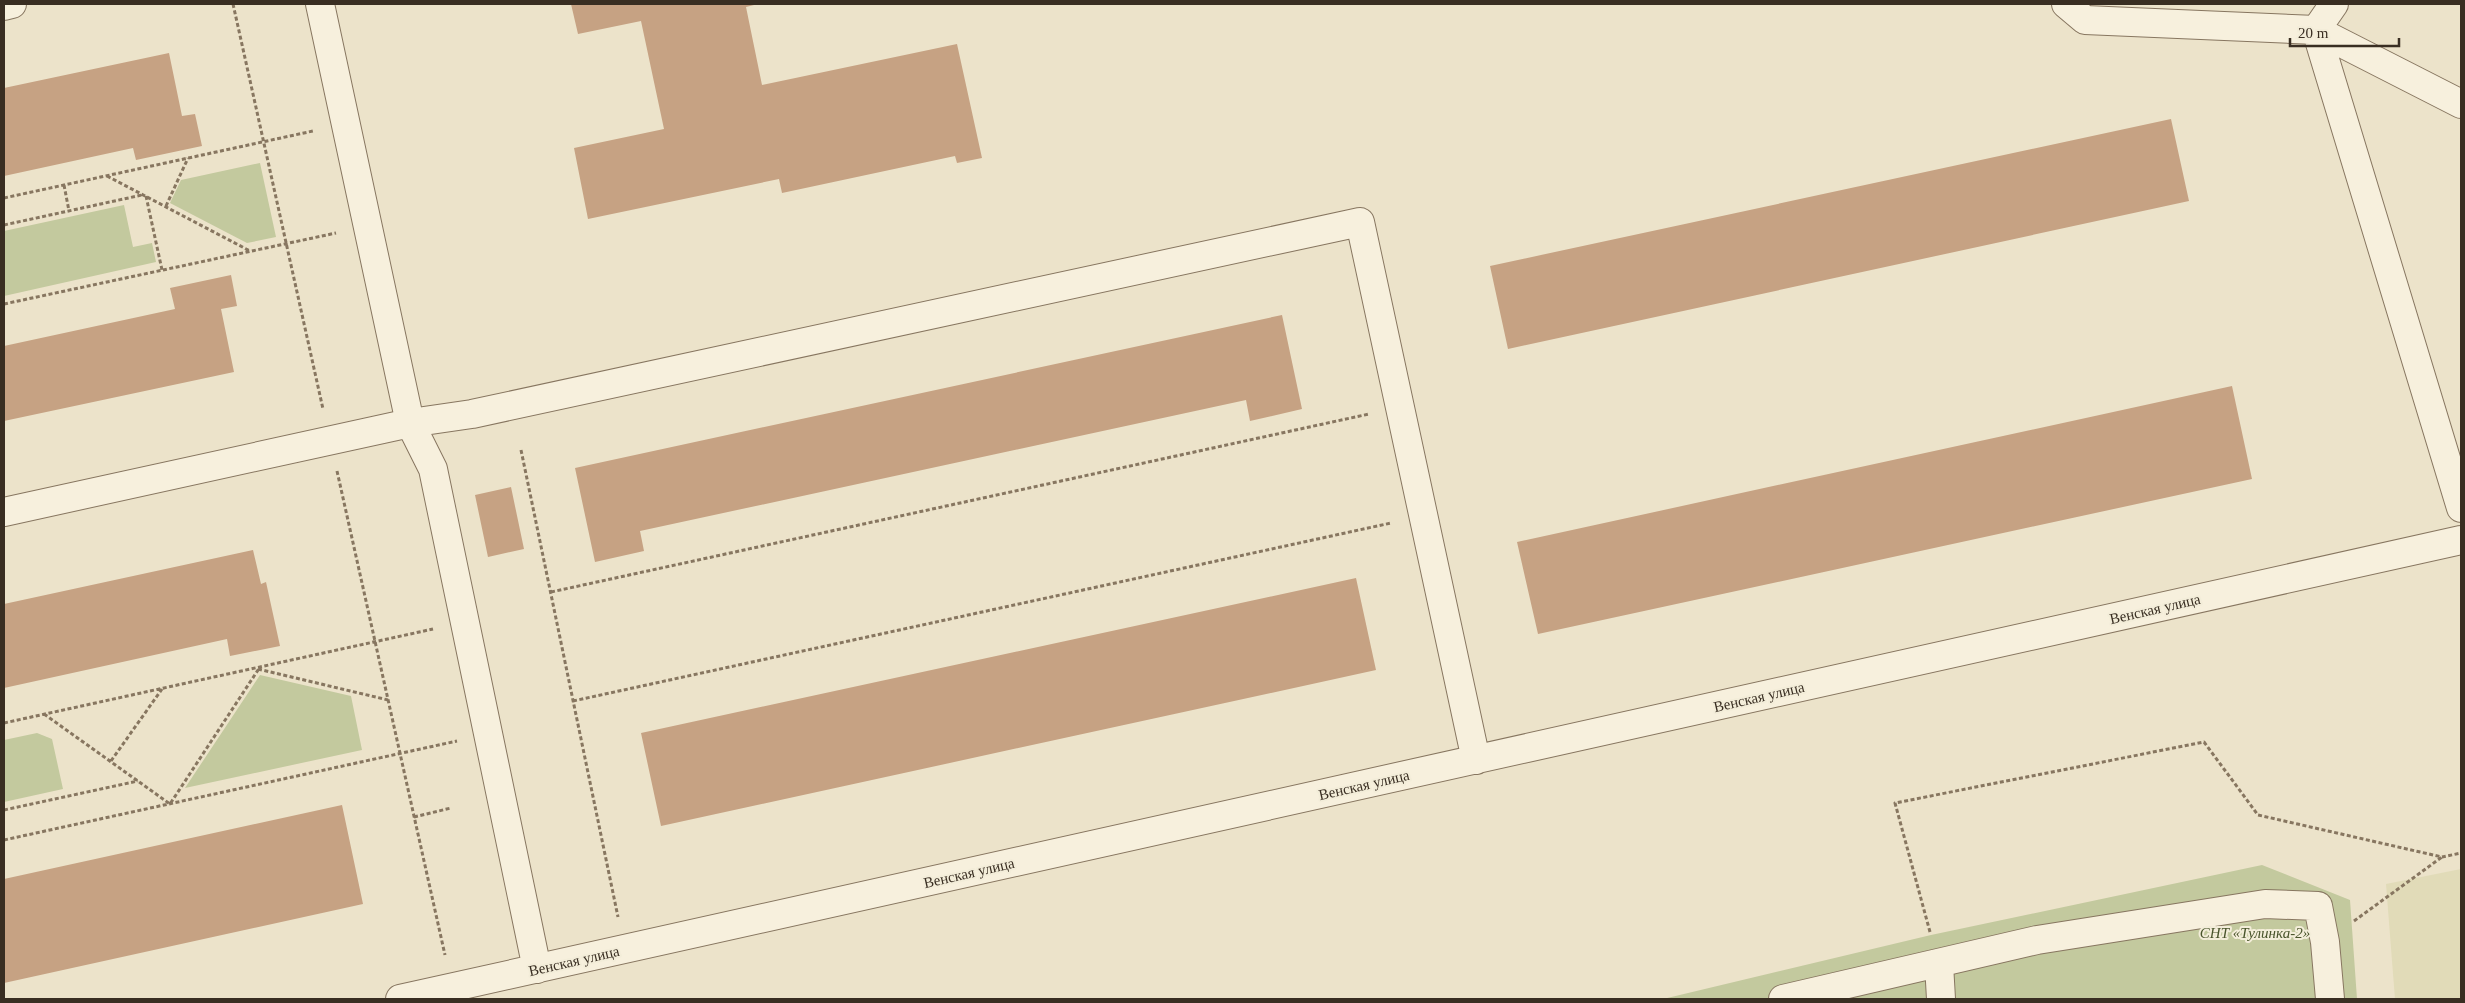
<svg xmlns="http://www.w3.org/2000/svg" width="2465" height="1003" font-family="Georgia,serif">
  <style>
    .farmland { fill: #e1dbb8 }
    .green { fill: #c3c99e }
    .building { fill: #c6a283 }
    .lines { fill: none; stroke-linecap: round; stroke-linejoin: round }
    .minor-casing { stroke: #877660; stroke-width: 30 }
    .path { stroke: #877660; stroke-width: 3; stroke-dasharray: 4 2.5; stroke-linecap: butt }
    .minor { stroke: #f7f0dd; stroke-width: 28 }
    .labels { text-anchor: middle; dominant-baseline: central; stroke-width: 4; stroke-linejoin: round; paint-order: stroke }
    .street-label { font-size: 15px; fill: #392e22; stroke: #f3edd9 }
    .park-label { font-size: 15px; font-style: italic; fill: #48532a; stroke: #f3edd9 }
  </style>
  <rect width="100%" height="100%" fill="#ece3ca"/>
  <!-- farmland -->
  <path class="farmland" d="M 2461,869 L 2461,999 L 2395,999 L 2386,884 Z"/>
  <!-- green -->
  <path class="green" d="M 260,163 L 276,237 L 247,243 L 170,203 L 181,180 Z
    M 124,205 L 133,247 L 152,243 L 156,262 L 4,296 L 4,231 Z
    M 260,675 L 351,696 L 362,750 L 185,788 Z
    M 37,733 L 52,739 L 63,789 L 4,802 L 4,740 Z
    M 2262,865 L 2350,900 L 2357,999 L 1663,999 L 1931,935 Z"/>
  <!-- building -->
  <path class="building" d="M 571,4 L 758,4 L 746,7 L 762,85 L 957,44 L 982,158 L 957,163 L 955,156 L 782,193 L 779,179 L 588,219 L 574,148 L 664,129 L 641,21 L 578,34 Z
    M 169,53 L 182,116 L 195,114 L 202,146 L 136,160 L 133,148 L 4,176 L 4,88 Z
    M 2171,119 L 2189,201 L 1508,349 L 1490,266 Z
    M 231,275 L 237,306 L 221,309 L 234,372 L 4,421 L 4,346 L 175,309 L 170,288 Z
    M 1282,315 L 1302,409 L 1250,421 L 1246,400 L 640,531 L 644,551 L 595,562 L 575,468 Z
    M 2232,386 L 2252,479 L 1538,634 L 1517,542 Z
    M 511,487 L 524,549 L 488,557 L 475,495 Z
    M 253,550 L 261,584 L 266,582 L 280,646 L 230,656 L 227,639 L 4,688 L 4,604 Z
    M 1356,578 L 1376,670 L 661,826 L 641,733 Z
    M 342,805 L 363,904 L 4,983 L 4,879 Z"/>
  <g class="lines">
    <defs>
      <path id="minor" d="M 320,4 L 410,423 L 433,469 L 537,969
        M 2066,4 L 2085,20 L 2316,30 L 2334,4
        M 4,6 L 12,4
        M 2461,104 L 2316,30 L 2461,508
        M 4,512 L 410,423 L 472,414 L 1360,222 L 1476,760
        M 1939,964 L 1941,999
        M 400,999 L 2461,540
        M 1783,999 L 2037,940 L 2265,904 L 2318,906 L 2325,942 L 2330,999"/>
    </defs>
    <!-- minor casing -->
    <use href="#minor" class="minor-casing"/>
    <!-- path -->
    <path class="path" d="M 233,4 L 323,409
      M 107,176 L 250,251
      M 64,185 L 69,211
      M 146,196 L 162,270
      M 4,198 L 313,131
      M 166,206 L 188,158
      M 4,225 L 142,195
      M 4,304 L 336,233
      M 521,450 L 618,917
      M 337,471 L 445,955
      M 551,592 L 1369,414
      M 258,669 L 388,700
      M 573,701 L 1391,523
      M 44,714 L 170,804 L 260,667
      M 4,723 L 433,629
      M 111,761 L 162,689
      M 4,810 L 138,781
      M 414,817 L 451,808
      M 4,840 L 457,741
      M 2354,921 L 2442,857
      M 1930,932 L 1895,803 L 2204,742 L 2258,815 L 2442,857 L 2461,853"/>
    <!-- minor -->
    <use href="#minor" class="minor"/>
  </g>
  <g class="labels">
    <!-- street labels -->
    <g class="street-label">
      <text transform="translate(2155 609) rotate(-13)">Венская улица</text>
      <text transform="translate(1759 697) rotate(-13)">Венская улица</text>
      <text transform="translate(1364 785) rotate(-13)">Венская улица</text>
      <text transform="translate(969 873) rotate(-13)">Венская улица</text>
      <text transform="translate(574 961) rotate(-13)">Венская улица</text>
    </g>
    <!-- park labels -->
    <g class="park-label">
      <text x="2255" y="933">СНТ «Тулинка-2»</text>
    </g>
  </g>
  <!-- border -->
  <rect width="2465" height="1003" fill="none" stroke="#392e22" stroke-width="10"/>
  <!-- scale -->
  <path d="M2290 38v8h109v-8" fill="none" stroke="#392e22" stroke-width="2.5"/>
  <text x="2298" y="38" font-size="15" fill="#392e22" stroke="#f3edd9" stroke-width="4" paint-order="stroke">20 m</text>
</svg>
